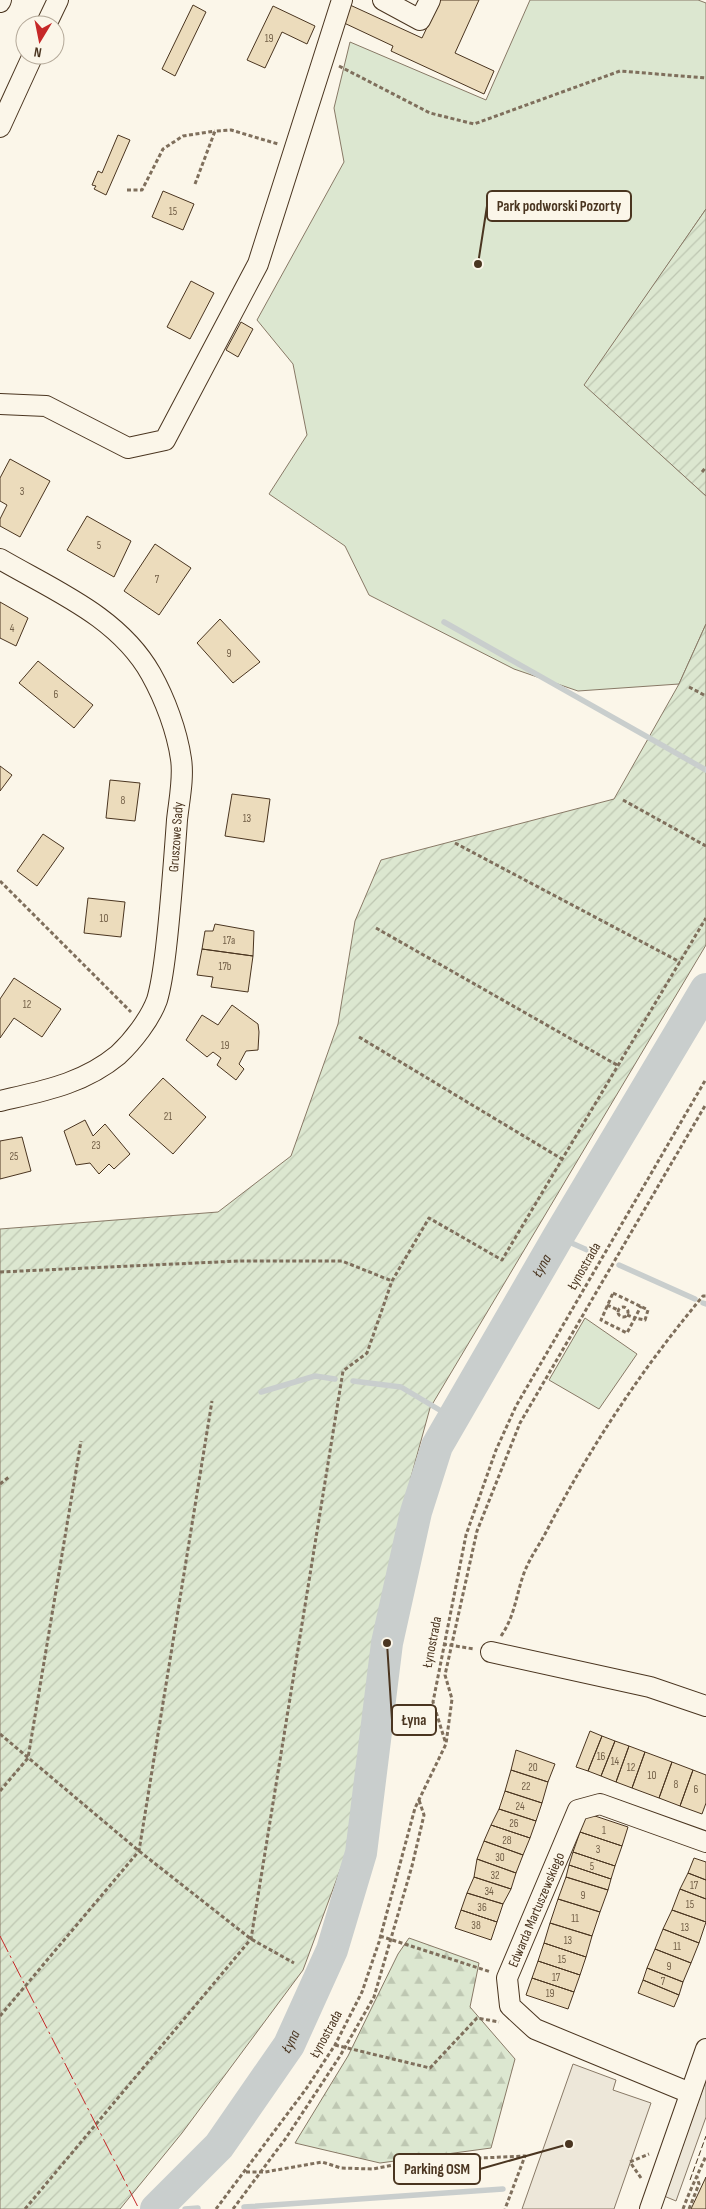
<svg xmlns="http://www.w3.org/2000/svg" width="706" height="2209" font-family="'Sofia Sans Condensed',sans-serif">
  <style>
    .forest { fill: url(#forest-firs); stroke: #887966 }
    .park { fill: #dce7d0; stroke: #887966 }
    .garden { fill: url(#garden-furrows); stroke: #887966 }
    .parking { fill: #ede7d9; stroke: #887966 }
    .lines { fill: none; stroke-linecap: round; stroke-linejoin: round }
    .stream { stroke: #c9cecd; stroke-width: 5.5 }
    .river { stroke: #c9cecd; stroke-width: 32 }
    .building { fill: #ecdcbc; stroke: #4a3520 }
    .minor-casing { stroke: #4a3520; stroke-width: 22 }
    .path { stroke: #7f6f5c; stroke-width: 3; stroke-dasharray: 4 2.5; stroke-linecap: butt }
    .minor { stroke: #fbf6e9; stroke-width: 20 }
    .fence { stroke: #4a3520; stroke-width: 1; stroke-dasharray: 6 2.5; stroke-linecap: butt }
    .power { stroke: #c62828; stroke-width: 1; stroke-dasharray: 18 4 2.5 4; stroke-linecap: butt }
    .labels { text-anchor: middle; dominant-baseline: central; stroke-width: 4; stroke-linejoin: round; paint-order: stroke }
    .number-label { font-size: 11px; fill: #725f47 }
    .street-label { font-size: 14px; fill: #4a3520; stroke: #fbf6e9 }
    .water-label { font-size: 15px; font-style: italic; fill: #4a3520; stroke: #fbf6e9 }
    .leader { fill: none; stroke: #4a3520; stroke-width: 2 }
    .callout-dot { fill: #4a3520; stroke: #fbf6e9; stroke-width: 2 }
    .callout { fill: #fbf6e9; stroke: #4a3520; stroke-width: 2 }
    .callout-label { font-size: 15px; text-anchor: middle; font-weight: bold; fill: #4a3520 }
  </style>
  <defs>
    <pattern id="forest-firs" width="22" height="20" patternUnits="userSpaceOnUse" patternTransform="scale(1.25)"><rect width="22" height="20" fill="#dce7d0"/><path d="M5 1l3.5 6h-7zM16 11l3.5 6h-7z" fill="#bec7b2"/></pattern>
    <pattern id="garden-furrows" width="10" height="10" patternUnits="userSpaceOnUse" patternTransform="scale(1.25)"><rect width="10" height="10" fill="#dce7d0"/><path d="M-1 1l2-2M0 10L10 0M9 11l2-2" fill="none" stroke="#bec7b2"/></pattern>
  </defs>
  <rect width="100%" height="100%" fill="#fbf6e9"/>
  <!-- forest -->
  <path class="forest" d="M 409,1938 L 479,1963 L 470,2007 L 515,2059 L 491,2148 L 380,2163 L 295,2143 L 348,2056 L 398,1954 Z"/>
  <!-- park -->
  <path class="park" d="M 530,0 L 698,0 L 706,3 L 706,209 L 585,385 L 706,496 L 706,624 L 679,684 L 578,691 L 514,669 L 369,595 L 345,546 L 269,494 L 307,435 L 293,364 L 257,320 L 344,162 L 334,108 L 350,42 L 486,100 Z
    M 585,1318 L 637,1354 L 599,1409 L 549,1380 Z"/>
  <!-- garden -->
  <path class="garden" d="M 706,209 L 706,496 L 584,385 Z
    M 706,624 L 706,945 L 430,1408 L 411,1477 L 352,1838 L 303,1970 L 182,2133 L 120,2209 L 0,2209 L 0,1229 L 218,1212 L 291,1156 L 338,1024 L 355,921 L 381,860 L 614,799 L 679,684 Z"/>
  <!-- parking -->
  <path class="parking" d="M 573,2064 L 616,2080 L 613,2090 L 651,2103 L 614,2209 L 522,2209 Z
    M 706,2080 L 706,2117 L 676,2201 L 664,2196 Z"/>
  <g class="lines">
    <!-- stream -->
    <path class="stream" d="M 444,622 L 706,770
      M 558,1237 L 594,1253
      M 619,1265 L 695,1299
      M 703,1303 L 706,1304
      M 353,1381 L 401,1387 L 453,1418
      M 261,1392 L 315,1376 L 335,1379
      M 244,2207 L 503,2189
      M 185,2209 L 198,2208"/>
    <!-- river -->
    <path class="river" id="s1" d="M 156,2209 L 219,2146 L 289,2045 L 332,1950 L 361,1853 L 387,1643 L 416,1512 L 437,1446 L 558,1237 L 706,989"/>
  </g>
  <!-- building -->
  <path class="building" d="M 440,0 L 479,0 L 455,53 L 494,71 L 484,94 L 391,51 L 393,46 L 342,22 L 350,5 L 422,38 Z
    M 193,5 L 206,12 L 175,76 L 162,69 Z
    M 273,6 L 315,26 L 307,44 L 282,32 L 265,68 L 247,60 Z
    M 118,135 L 130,140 L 106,195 L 94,189 L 96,186 L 92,185 L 98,171 L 102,173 Z
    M 163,191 L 194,204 L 183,230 L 152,217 Z
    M 191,281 L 214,293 L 190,339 L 167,327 Z
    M 241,322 L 253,329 L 238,357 L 226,350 Z
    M 10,459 L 50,481 L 20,537 L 0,526 L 0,519 L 7,505 L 0,501 L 0,478 Z
    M 87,516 L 131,541 L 114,577 L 67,550 Z
    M 155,544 L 191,568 L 159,615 L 124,591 Z
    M 0,602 L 28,618 L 16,646 L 0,638 Z
    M 220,619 L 260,662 L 233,683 L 197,643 Z
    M 38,661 L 93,705 L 74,728 L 19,683 Z
    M 0,766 L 12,775 L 0,791 Z
    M 110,780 L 140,783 L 135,821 L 106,818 Z
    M 232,794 L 270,799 L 264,842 L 225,836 Z
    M 43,834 L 64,848 L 37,886 L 17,871 Z
    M 88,898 L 125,902 L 121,937 L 84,933 Z
    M 215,924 L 254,931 L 253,956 L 202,949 L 205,931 L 213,931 Z
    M 202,949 L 253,956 L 248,992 L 211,987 L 213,977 L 197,975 Z
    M 14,978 L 61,1009 L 42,1037 L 14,1018 L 0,1038 L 0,999 Z
    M 232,1005 L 258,1024 L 259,1032 L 258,1050 L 246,1051 L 239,1064 L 244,1069 L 236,1080 L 217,1065 L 221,1058 L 213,1052 L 207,1057 L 186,1040 L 202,1015 L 218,1025 Z
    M 163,1078 L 206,1117 L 173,1154 L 129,1115 Z
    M 85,1120 L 93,1136 L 105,1124 L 130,1154 L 114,1169 L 109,1164 L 99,1174 L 90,1163 L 76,1165 L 64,1131 Z
    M 22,1137 L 31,1171 L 0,1179 L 0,1141 Z
    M 590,1731 L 602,1736 L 588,1771 L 576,1767 Z
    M 602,1736 L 615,1741 L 601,1776 L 588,1771 Z
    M 615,1741 L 629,1746 L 616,1782 L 601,1776 Z
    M 629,1746 L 645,1752 L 632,1788 L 616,1782 Z
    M 516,1750 L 555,1764 L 548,1782 L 511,1770 Z
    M 645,1752 L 672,1762 L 659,1798 L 632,1788 Z
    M 672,1762 L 693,1770 L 680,1806 L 659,1798 Z
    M 511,1770 L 548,1782 L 542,1803 L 505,1791 Z
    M 693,1770 L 706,1775 L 706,1803 L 702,1814 L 680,1806 Z
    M 505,1791 L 542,1803 L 536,1821 L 499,1809 Z
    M 499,1809 L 536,1821 L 530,1838 L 491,1825 Z
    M 586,1813 L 628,1827 L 622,1846 L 580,1832 Z
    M 491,1825 L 530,1838 L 523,1855 L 484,1841 Z
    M 580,1832 L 622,1846 L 615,1866 L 573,1852 Z
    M 484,1841 L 523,1855 L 516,1873 L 477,1859 Z
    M 573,1852 L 615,1866 L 611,1879 L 569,1865 Z
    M 694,1858 L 706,1862 L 706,1880 L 688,1873 Z
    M 477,1859 L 516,1873 L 511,1889 L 474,1877 Z
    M 569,1865 L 611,1879 L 608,1890 L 566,1877 Z
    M 688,1873 L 706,1880 L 706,1899 L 680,1889 Z
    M 474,1877 L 511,1889 L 503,1904 L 467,1893 Z
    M 566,1877 L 608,1890 L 600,1912 L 558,1899 Z
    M 680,1889 L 706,1899 L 706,1922 L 672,1910 Z
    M 467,1893 L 503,1904 L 497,1922 L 461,1910 Z
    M 558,1899 L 600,1912 L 592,1936 L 550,1923 Z
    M 461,1910 L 497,1922 L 491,1940 L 455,1928 Z
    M 672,1910 L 706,1922 L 699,1943 L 663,1929 Z
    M 550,1923 L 592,1936 L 586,1957 L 544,1943 Z
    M 663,1929 L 699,1943 L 691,1963 L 655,1949 Z
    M 544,1943 L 586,1957 L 580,1975 L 538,1961 Z
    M 655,1949 L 691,1963 L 683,1982 L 647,1968 Z
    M 538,1961 L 580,1975 L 574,1992 L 532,1978 Z
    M 647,1968 L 683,1982 L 679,1995 L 643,1980 Z
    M 532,1978 L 574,1992 L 568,2009 L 526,1995 Z
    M 643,1980 L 679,1995 L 674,2007 L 638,1993 Z
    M 706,2177 L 706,2209 L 691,2209 Z"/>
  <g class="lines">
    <defs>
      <g id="minor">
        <path d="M 383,0 L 420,20 L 430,0"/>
        <path d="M 0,2 L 1,0"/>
        <path d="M 46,25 L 58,0"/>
        <path d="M 0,127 L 33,55"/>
        <path d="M 0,404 L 46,406 L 128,448 L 165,440 L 258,264 L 342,0"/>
        <path d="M 0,559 C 55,591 119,617 151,674 C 165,699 177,731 181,759 C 184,778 179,801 177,820 C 174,862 171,905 166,948 C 164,965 162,983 157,1000 C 150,1019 133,1041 118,1055 C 83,1084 43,1091 0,1101"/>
        <path d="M 491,1652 L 650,1687 L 706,1706"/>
        <path id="s2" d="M 690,2093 L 535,2029 L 510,2006 L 507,1978 L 578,1810 L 600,1804 L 706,1842"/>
        <path d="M 650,2209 L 706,2049"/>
      </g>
    </defs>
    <!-- minor casing -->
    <use href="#minor" class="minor-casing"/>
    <!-- path -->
    <path class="path" d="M 339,66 L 430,113 L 474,124 L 620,71 L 706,78
      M 195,184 L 215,131 L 231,130 L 278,144
      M 127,190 L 142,190 L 163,149 L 183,136 L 215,131
      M 702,472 L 706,467
      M 689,687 L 706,696
      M 623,800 L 706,846
      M 455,843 L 680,962
      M 0,881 L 131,1012
      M 376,928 L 617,1065
      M 359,1037 L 562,1159
      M 0,1272 L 239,1261 L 342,1261 L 392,1281
      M 613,1293 L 648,1310 L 645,1320 L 635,1318 L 627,1333 L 601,1320 Z
      M 607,1305 L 618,1310
      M618 1312a5 5 0 1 1 10 0a5 5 0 1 1-10 0Z
      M 627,1315 L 635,1318 L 641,1306
      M 0,1484 L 9,1477
      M 501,1636 C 515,1616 516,1595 524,1573 C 529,1560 537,1548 544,1536 C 588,1450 641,1370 703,1296 L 706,1296
      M 443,1644 L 474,1649
      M 0,1734 L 139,1851 L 251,1939 L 294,1963
      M 445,1741 L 433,1702 L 466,1535 L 496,1450 L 516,1406 L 706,1079
      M 0,1791 L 28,1758 L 81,1441
      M 380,1936 L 491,1972
      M 0,2016 L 139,1851 L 212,1401
      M 335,2045 L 430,2068 L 477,2018 L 499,2022
      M 246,2172 L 265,2172 L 322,2162 L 341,2168 L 373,2169 L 414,2161 L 525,2156 L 505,2209
      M 641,2178 L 630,2162 L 649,2154
      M 25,2209 L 251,1939 L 343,1371 L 367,1353 L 392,1281 L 429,1218 L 502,1260 L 706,918
      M 216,2209 L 306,2089 L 335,2045 L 362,1992 L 379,1942 L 415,1808 L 446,1744 L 452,1699 L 445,1675 L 477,1531 L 520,1423 L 706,1104
      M 233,2209 L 286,2138 L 340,2056 L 374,1997 L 412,1866 L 424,1815 L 419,1800
      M 683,2209 C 690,2190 698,2174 706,2156
      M 689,2209 L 699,2184 L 697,2177"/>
    <!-- minor -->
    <use href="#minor" class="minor"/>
    <!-- fence -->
    <path class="fence" d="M 690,2180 L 706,2136"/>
    <!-- power -->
    <path class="power" d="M 0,1936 L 139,2209"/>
  </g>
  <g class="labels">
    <!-- number labels -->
    <g class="number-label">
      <text x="269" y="38">19</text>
      <text x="173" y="211">15</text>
      <text x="22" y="491">3</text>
      <text x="99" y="545">5</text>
      <text x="157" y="579">7</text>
      <text x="12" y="628">4</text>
      <text x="229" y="653">9</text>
      <text x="56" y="694">6</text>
      <text x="123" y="800">8</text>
      <text x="247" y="818">13</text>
      <text x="104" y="918">10</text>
      <text x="229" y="940">17a</text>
      <text x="225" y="966">17b</text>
      <text x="27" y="1004">12</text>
      <text x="225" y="1045">19</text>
      <text x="168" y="1116">21</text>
      <text x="96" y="1145">23</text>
      <text x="14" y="1156">25</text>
      <text x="601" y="1756">16</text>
      <text x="615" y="1761">14</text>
      <text x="533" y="1767">20</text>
      <text x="631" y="1767">12</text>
      <text x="652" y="1775">10</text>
      <text x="676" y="1784">8</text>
      <text x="526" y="1786">22</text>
      <text x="696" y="1789">6</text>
      <text x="520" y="1806">24</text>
      <text x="514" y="1823">26</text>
      <text x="604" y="1830">1</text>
      <text x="507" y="1840">28</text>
      <text x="598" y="1849">3</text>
      <text x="500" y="1857">30</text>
      <text x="592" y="1866">5</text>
      <text x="495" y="1875">32</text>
      <text x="694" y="1885">17</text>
      <text x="489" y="1891">34</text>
      <text x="583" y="1895">9</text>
      <text x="690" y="1904">15</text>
      <text x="482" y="1907">36</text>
      <text x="575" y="1918">11</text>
      <text x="476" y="1925">38</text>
      <text x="685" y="1927">13</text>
      <text x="568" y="1940">13</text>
      <text x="677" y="1946">11</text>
      <text x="562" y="1959">15</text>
      <text x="669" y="1966">9</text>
      <text x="556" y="1977">17</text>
      <text x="663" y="1981">7</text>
      <text x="550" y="1993">19</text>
    </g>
    <!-- street labels -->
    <g class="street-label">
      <text transform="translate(176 837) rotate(-86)">Gruszowe Sady</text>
      <text transform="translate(584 1266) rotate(-60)">Łynostrada</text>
      <text transform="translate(432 1642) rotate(-79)">Łynostrada</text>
      <text stroke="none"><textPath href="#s2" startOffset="304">Edwarda Martuszewskiego</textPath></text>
      <text transform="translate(326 2034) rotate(-61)">Łynostrada</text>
    </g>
    <!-- water labels -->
    <g class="water-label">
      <text stroke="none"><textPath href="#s1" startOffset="1041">Łyna</textPath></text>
      <text stroke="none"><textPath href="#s1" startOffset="216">Łyna</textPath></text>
    </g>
  </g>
  <!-- callouts -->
  <path class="leader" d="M478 264L487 206M387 1643L392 1720M569 2144L480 2169"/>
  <g class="callout-dot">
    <circle cx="478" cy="264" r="5"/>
    <circle cx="387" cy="1643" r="5"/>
    <circle cx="569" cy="2144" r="5"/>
  </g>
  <g class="callout">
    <rect x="487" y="191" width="144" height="30" rx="5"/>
    <rect x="392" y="1705" width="44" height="30" rx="5"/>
    <rect x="394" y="2154" width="86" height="30" rx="5"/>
  </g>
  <g class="callout-label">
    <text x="559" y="211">Park podworski Pozorty</text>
    <text x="414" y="1725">Łyna</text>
    <text x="437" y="2174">Parking OSM</text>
  </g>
  <!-- north arrow -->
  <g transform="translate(40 40) rotate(190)"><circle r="24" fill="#fbf6e9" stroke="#b4a999"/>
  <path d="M0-4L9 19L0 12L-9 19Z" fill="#c62828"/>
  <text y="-8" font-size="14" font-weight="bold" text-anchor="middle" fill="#4a3520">N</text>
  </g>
</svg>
